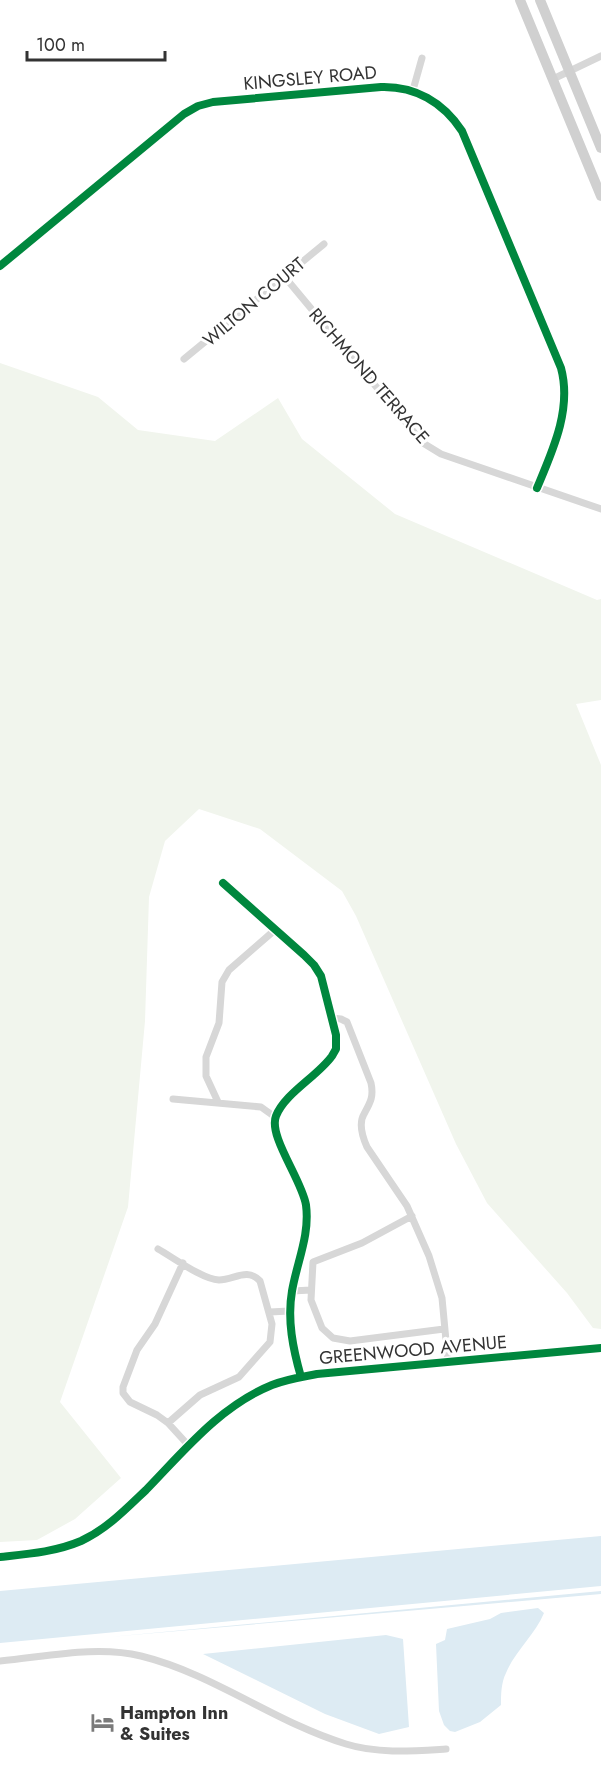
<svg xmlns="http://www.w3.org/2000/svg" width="601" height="1775" font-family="Jost,sans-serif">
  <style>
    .green { fill: #f1f5ed }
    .water { fill: #ddebf3 }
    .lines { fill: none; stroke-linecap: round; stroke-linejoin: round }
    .minor { stroke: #d7d7d7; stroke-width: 7 }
    .secondary { stroke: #d0d0d0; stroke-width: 10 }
    .cycleway-casing { stroke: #fff; stroke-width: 11 }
    .cycleway { stroke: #00873e; stroke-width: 8 }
    .labels { text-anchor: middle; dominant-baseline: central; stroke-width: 6; stroke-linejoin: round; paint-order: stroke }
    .street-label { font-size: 18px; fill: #333; stroke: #fff }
    .poi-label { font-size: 18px; font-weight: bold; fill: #333; stroke: #fff; text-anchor: start }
  </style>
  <rect width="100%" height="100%" fill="#fff"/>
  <!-- green -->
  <path class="green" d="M 0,363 L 98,397 L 138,430 L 215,441 L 278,398 L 302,439 L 395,514 L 597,600 L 601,599 L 601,700 L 576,704 L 601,765 L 601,1329 L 593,1328 L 567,1293 L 487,1203 L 456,1144 L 356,916 L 342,891 L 260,829 L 199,809 L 165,841 L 149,897 L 145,1021 L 128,1207 L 60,1402 L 121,1478 L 75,1519 L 37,1540 L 0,1542 Z"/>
  <!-- water -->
  <path class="water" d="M 601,1536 L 601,1586 L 0,1643 L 0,1591 Z
    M 601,1591 L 601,1594 L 109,1637 Z
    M 538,1608 L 544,1613 C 535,1635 515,1651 506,1673 C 501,1683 501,1695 501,1705 L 480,1722 L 455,1732 L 450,1731 L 444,1725 L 439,1711 L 436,1644 L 445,1640 L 447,1629 L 490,1619 L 501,1613 Z
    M 386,1635 L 403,1639 L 409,1727 L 379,1734 L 325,1714 L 203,1654 Z"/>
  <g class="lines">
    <!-- minor -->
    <path class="minor" d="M 553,79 L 601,56
      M 413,90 L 422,58
      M 0,266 L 184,114 L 198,106 L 213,102 L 381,87 C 415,86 443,102 462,131 L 561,368 C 572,409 553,450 537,488
      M 284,276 L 423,443 L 441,454 L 601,509
      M 184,359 L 324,244
      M 223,883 L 304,955 L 314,965 L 321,976 L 336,1035 L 336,1049 L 332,1056 C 318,1076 285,1093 276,1116 C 268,1136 302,1180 306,1205 C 310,1235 297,1262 292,1291 C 287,1320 293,1349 301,1377
      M 332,1018 L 341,1019 L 347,1022 L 371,1083 C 374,1097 370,1103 364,1114 C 358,1124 363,1138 367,1147 L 407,1206 L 429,1256 L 442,1298 L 448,1362
      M 173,1099 L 261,1107 L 275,1117
      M 218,1102 L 206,1076 L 206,1057 L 219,1023 L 222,982 L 229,970 L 276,929
      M 412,1216 L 362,1243 L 313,1262 L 311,1300 L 322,1328 L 333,1338 L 350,1341 L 444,1329
      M 158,1249 C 174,1258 202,1279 219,1280 C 234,1280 247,1267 260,1281 L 272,1324 L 270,1342 L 239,1377 L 200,1395 L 168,1423
      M 183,1263 L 155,1324 L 137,1350 L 123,1387 L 123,1393 L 130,1402 L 157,1415 L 168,1423 L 189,1446
      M 292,1291 L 311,1290
      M 270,1312 L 289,1311
      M 0,1557 C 28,1554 55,1552 81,1541 C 107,1529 126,1509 146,1490 C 184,1451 220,1406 272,1385 C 287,1379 302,1377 317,1374 L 601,1348
      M 0,1661 C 45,1657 96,1645 141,1656 C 214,1674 274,1722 346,1744 C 378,1754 413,1751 446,1749"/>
    <!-- secondary -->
    <path class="secondary" d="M 520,0 L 601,196
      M 540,0 L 601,148"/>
    <defs>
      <path id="cycleway" d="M 0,266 L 184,114 L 198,106 L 213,102 L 381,87 C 415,86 443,102 462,131 L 561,368 C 572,409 553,450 537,488
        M 223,883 L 304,955 L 314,965 L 321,976 L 336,1035 L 336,1049 L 332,1056 C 318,1076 285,1093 276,1116 C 268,1136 302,1180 306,1205 C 310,1235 297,1262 292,1291 C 287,1320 293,1349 301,1377
        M 0,1557 C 28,1554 55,1552 81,1541 C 107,1529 126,1509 146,1490 C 184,1451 220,1406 272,1385 C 287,1379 302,1377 317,1374 L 601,1348"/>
    </defs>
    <!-- cycleway casing -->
    <use href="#cycleway" class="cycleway-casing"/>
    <!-- cycleway -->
    <use href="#cycleway" class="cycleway"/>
  </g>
  <!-- icons -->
  <defs>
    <symbol id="hotel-bare" viewBox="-9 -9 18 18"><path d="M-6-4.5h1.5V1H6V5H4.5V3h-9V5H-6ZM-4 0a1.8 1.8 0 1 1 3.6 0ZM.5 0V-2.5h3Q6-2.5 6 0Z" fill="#7a7a7a" stroke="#fff" stroke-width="2.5" paint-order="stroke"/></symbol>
  </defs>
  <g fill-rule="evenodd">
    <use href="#hotel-bare" x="86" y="1706" width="33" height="33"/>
  </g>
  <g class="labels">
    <!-- street labels -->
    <g class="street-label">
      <text transform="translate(310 78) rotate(-5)">KINGSLEY ROAD</text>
      <text transform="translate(254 302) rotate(-40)">WILTON COURT</text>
      <text transform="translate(369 376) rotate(49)">RICHMOND TERRACE</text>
      <text transform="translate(413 1350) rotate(-5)">GREENWOOD AVENUE</text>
    </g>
    <!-- poi labels -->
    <g class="poi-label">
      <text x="120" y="1713">Hampton Inn<tspan x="120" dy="21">&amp; Suites</tspan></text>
    </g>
  </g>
  <!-- scale -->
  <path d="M27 51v9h138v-9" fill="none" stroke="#333333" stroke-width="3"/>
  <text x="36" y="51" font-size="18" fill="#333333" stroke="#ffffff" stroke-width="4.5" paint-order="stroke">100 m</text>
</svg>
